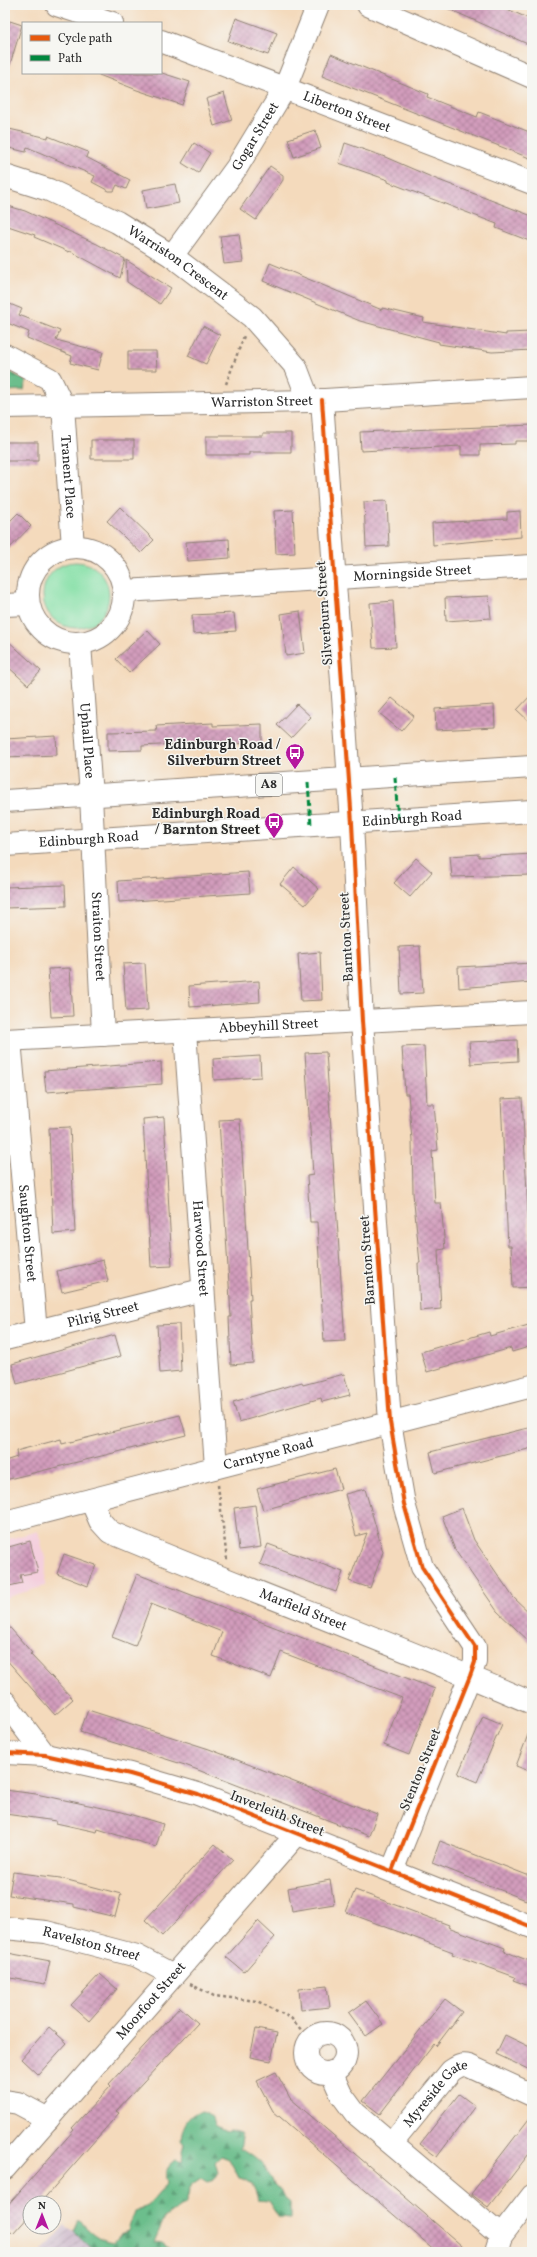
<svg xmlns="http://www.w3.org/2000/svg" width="537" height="2257" font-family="Vollkorn,serif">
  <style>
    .built { fill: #f4cfdd }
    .industrial { fill: url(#industrial-furrows) }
    .green { fill: #86e0a7; stroke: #588669 }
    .forest { fill: url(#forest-firs); stroke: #4c745c }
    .building { fill: url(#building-cross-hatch) }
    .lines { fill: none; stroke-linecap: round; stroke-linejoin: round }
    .minor-casing { stroke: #908274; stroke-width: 24 }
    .major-casing { stroke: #908274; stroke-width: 24 }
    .path { stroke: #908274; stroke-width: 2.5; stroke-dasharray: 3 3; stroke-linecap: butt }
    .minor { stroke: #fff; stroke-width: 22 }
    .major { stroke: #fff; stroke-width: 22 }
    .quiet { stroke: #00873e; stroke-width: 3; stroke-dasharray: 6 3; stroke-linecap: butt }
    .cycleway-casing { stroke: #f6f6f2; stroke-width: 6 }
    .cycleway { stroke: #e8590c; stroke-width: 4 }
    .labels { text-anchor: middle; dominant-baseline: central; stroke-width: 3; stroke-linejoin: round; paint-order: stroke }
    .shield { fill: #f6f6f2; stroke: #686867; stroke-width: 1 }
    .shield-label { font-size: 13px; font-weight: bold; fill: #2b2b2b }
    .street-label { font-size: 14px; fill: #2b2b2b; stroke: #f6f6f2 }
    .poi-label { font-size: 14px; font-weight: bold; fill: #2b2b2b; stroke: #f6f6f2; text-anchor: end }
  </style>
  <defs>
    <pattern id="industrial-furrows" width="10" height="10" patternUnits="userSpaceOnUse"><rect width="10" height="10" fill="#d0bdcd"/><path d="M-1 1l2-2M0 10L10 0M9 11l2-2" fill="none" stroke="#a99aa7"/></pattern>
    <pattern id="forest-firs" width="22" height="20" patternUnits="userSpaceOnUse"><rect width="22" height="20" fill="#6cbe8c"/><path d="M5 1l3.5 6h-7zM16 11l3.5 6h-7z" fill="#599b73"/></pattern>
    <pattern id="building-cross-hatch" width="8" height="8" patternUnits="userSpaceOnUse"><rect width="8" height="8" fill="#d29cbc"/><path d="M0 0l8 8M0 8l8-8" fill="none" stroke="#ab7f99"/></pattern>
  </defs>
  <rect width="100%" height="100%" fill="#f6f6f2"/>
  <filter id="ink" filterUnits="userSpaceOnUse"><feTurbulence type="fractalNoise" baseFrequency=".025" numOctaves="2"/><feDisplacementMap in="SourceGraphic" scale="8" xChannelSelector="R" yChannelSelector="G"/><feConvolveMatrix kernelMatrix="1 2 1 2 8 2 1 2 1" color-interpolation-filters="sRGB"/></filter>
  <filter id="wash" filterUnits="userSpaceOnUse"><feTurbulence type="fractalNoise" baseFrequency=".012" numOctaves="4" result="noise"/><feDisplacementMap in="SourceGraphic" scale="16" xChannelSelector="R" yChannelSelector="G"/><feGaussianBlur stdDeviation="0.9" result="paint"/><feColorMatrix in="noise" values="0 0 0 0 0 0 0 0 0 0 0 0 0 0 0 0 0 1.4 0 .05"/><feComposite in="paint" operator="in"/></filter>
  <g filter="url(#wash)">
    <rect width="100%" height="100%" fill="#f4dabc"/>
    <!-- built -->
    <path class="built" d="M 38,1531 L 46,1562 L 45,1586 L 5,1598 L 5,1540 Z"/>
    <!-- industrial -->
    <path class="industrial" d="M 65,2225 L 74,2232 L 95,2252 L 41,2252 Z"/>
    <!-- green -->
    <path class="green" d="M43 595a33 33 0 1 1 66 0a33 33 0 1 1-66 0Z"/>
    <!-- forest -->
    <path class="forest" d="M 5,369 L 26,381 L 24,390 L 5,391 Z
      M 202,2111 C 210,2114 213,2117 215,2125 L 226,2131 L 229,2130 L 240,2133 L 242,2137 L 240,2149 C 245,2150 261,2162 263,2166 C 267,2171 267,2174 272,2178 L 274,2185 L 290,2203 L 290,2219 L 279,2218 L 268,2201 L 258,2200 C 255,2188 252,2180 239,2178 L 229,2159 L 221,2156 L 215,2162 L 218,2173 L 214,2180 L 207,2182 L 201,2178 L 192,2184 L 184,2204 L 165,2217 L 154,2242 L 162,2243 L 170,2249 L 170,2252 L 95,2252 L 74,2232 L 79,2220 C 89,2231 98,2240 113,2242 L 120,2234 L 128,2231 L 134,2211 L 148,2206 L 167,2184 C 164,2172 166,2168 176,2160 L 184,2162 L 182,2151 L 184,2144 L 181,2140 C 182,2127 188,2113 202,2111 Z"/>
    <g id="blocks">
      <!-- building -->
      <path class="building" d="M 440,5 L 498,5 L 532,20 L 532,46 Z
        M 236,18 L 277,33 L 268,55 L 228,41 Z
        M 10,21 L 22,25 L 8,71 L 5,70 L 5,24 L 8,26 Z
        M 331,54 L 428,94 L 427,97 L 477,117 L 479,112 L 532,133 L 532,159 L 322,76 Z
        M 99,73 L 162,73 L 190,82 L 182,105 L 137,90 L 99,75 Z
        M 224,93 L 232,120 L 214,126 L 206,99 Z
        M 5,128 L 48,138 L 48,136 L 88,152 L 86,157 L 130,180 L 126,189 L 117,185 L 114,191 L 109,191 L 92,182 L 95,176 L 27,147 L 26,152 L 5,147 Z
        M 315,130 L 321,148 L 294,157 L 288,139 Z
        M 194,143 L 210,153 L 198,173 L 182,163 Z
        M 345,143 L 385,157 L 436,179 L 532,216 L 532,242 L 496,228 L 497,224 L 388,182 L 388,180 L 339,163 Z
        M 270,166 L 283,175 L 283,180 L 256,220 L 240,209 Z
        M 175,184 L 179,203 L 146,209 L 143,190 Z
        M 5,205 L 25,211 L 97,244 L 125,259 L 120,278 L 70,251 L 69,252 L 34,237 L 35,235 L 5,225 Z
        M 239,234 L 243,262 L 224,264 L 220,236 Z
        M 126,260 L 171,288 L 160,304 L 127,282 Z
        M 270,263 L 382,310 L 382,308 L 424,318 L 423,322 L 506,335 L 506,333 L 532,332 L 532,350 L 492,352 L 439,344 L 439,342 L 360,321 L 263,281 Z
        M 5,302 L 22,309 L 19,315 L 60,331 L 56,340 L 103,352 L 98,370 L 70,363 L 72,356 L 27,338 L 29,332 L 5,322 Z
        M 203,326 L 220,335 L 206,364 L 188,356 Z
        M 128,351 L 156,351 L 157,370 L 128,370 Z
        M 532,425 L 532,441 L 515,441 L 515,444 L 480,445 L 480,455 L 461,455 L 461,446 L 361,451 L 360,432 Z
        M 263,433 L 291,433 L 291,452 L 249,452 L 249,455 L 206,455 L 206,436 L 263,436 Z
        M 91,440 L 134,440 L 134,459 L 91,459 Z
        M 5,442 L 38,442 L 38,461 L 5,461 Z
        M 387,501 L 389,546 L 366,547 L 364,502 Z
        M 120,507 L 154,540 L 141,553 L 107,521 Z
        M 293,510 L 295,553 L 276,554 L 274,511 Z
        M 520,511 L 521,537 L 433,545 L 432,523 L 507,519 L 507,512 Z
        M 18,513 L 31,526 L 5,553 L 5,526 Z
        M 229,539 L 230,558 L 188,561 L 186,542 Z
        M 489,596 L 491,618 L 446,621 L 445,598 Z
        M 393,601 L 396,647 L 373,648 L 370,603 Z
        M 300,611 L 305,653 L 286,656 L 281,614 Z
        M 234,613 L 236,631 L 193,634 L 192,615 Z
        M 147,630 L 160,644 L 129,673 L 116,659 Z
        M 5,638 L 41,671 L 28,685 L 5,664 Z
        M 532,694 L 532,724 L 517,710 Z
        M 392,698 L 414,716 L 401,731 L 379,713 Z
        M 297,704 L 311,717 L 291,738 L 277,725 Z
        M 494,705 L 495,727 L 436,730 L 435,709 Z
        M 213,723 L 213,726 L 262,724 L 262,743 L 229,744 L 229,741 L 142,746 L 142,750 L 108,751 L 108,732 L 157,731 L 156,726 Z
        M 56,736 L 57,755 L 5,757 L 5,739 Z
        M 479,854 L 479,857 L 532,854 L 532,875 L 452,877 L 450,856 Z
        M 416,858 L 432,872 L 410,897 L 394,883 Z
        M 294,867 L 319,889 L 305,905 L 280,884 Z
        M 248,872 L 250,893 L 119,902 L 118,881 Z
        M 65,885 L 66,906 L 5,908 L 5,887 Z
        M 420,946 L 423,993 L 401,994 L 399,947 Z
        M 320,952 L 322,1000 L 301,1001 L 298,954 Z
        M 145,963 L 148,1010 L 126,1011 L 123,964 Z
        M 532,963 L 532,982 L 459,988 L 458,967 Z
        M 70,968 L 73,1016 L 51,1017 L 48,969 Z
        M 259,981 L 260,1002 L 190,1007 L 189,986 Z
        M 517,1040 L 518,1061 L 471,1064 L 469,1042 Z
        M 424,1046 L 427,1104 L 434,1104 L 438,1150 L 432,1151 L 435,1203 L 441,1203 L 445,1249 L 438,1250 L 441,1309 L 420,1311 L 418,1263 L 420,1263 L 413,1193 L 412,1140 L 408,1094 L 405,1094 L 402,1047 Z
        M 326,1052 L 345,1341 L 324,1342 L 317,1222 L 310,1222 L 307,1176 L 313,1175 L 305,1053 Z
        M 260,1056 L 261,1077 L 214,1080 L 213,1059 Z
        M 161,1062 L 162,1084 L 46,1092 L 44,1071 Z
        M 522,1098 L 532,1287 L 513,1288 L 511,1246 L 508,1246 L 501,1099 Z
        M 164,1117 L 172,1266 L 151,1267 L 143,1119 Z
        M 240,1119 L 251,1299 L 249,1299 L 253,1363 L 231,1365 L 229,1317 L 231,1317 L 219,1120 Z
        M 70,1127 L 75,1232 L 53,1234 L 49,1128 Z
        M 103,1260 L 108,1281 L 62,1292 L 57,1271 Z
        M 179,1324 L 181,1371 L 160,1373 L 157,1325 Z
        M 532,1324 L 532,1346 L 512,1352 L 511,1348 L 427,1372 L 421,1352 L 489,1332 L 490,1336 Z
        M 115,1335 L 121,1356 L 17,1384 L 12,1364 Z
        M 344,1374 L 350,1395 L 322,1402 L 321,1398 L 239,1422 L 233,1402 L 302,1382 L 303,1385 Z
        M 180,1415 L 186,1435 L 5,1480 L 5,1461 L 17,1457 L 16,1451 L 61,1439 L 62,1444 Z
        M 532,1427 L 532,1448 L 435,1473 L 430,1452 Z
        M 335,1469 L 341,1489 L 263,1510 L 257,1489 Z
        M 365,1489 L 383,1552 L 370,1588 L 349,1581 L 367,1533 L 356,1536 L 345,1494 Z
        M 255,1505 L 261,1547 L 239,1550 L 234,1508 Z
        M 462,1508 L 474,1540 L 513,1597 L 532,1615 L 532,1644 L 497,1611 L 455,1550 L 442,1516 Z
        M 30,1541 L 38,1572 L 20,1575 L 22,1583 L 5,1587 L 5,1548 Z
        M 268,1544 L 343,1572 L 336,1592 L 260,1564 Z
        M 64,1554 L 96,1565 L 88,1586 L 57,1574 Z
        M 137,1574 L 435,1689 L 409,1755 L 384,1745 L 402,1698 L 281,1652 L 271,1678 L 213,1656 L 222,1632 L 151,1604 L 135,1646 L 112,1637 Z
        M 5,1622 L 32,1653 L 30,1654 L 73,1699 L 55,1715 L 5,1658 Z
        M 88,1710 L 209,1749 L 377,1814 L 369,1836 L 185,1765 L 80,1732 Z
        M 483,1716 L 502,1724 L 477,1782 L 458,1774 Z
        M 531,1727 L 532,1728 L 532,1772 L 516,1766 Z
        M 5,1790 L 36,1794 L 122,1812 L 163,1824 L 156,1847 L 98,1829 L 97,1832 L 56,1823 L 56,1821 L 5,1814 Z
        M 440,1841 L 532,1877 L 532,1884 L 526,1900 L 432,1863 Z
        M 215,1844 L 233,1860 L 162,1936 L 145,1920 Z
        M 13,1872 L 60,1878 L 121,1894 L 115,1917 L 74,1907 L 74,1904 L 9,1895 Z
        M 330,1880 L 334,1904 L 292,1911 L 288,1888 Z
        M 355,1890 L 449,1925 L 448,1927 L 505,1948 L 504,1951 L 532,1962 L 532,1987 L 513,1980 L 515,1977 L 452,1954 L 453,1952 L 346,1912 Z
        M 258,1921 L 275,1937 L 244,1972 L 226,1957 Z
        M 8,1953 L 50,1961 L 45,1984 L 5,1977 Z
        M 100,1974 L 117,1989 L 89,2021 L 71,2005 Z
        M 327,1986 L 330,2007 L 301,2010 L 299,1989 Z
        M 445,1999 L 462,2012 L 436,2046 L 434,2044 L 380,2114 L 363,2101 Z
        M 366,2001 L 383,2024 L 366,2036 L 349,2013 Z
        M 180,2007 L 198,2023 L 116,2111 L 119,2113 L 40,2203 L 30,2203 L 30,2215 L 13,2234 L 5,2226 L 5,2208 L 74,2130 L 72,2128 L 111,2086 L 109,2084 Z
        M 49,2027 L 67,2043 L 38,2075 L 21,2059 Z
        M 256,2029 L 277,2033 L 271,2061 L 250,2057 Z
        M 505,2035 L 532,2048 L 532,2071 L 496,2054 Z
        M 276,2072 L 290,2098 L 469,2252 L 437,2252 L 273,2111 L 257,2081 Z
        M 459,2094 L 475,2106 L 437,2157 L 420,2144 Z
        M 532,2115 L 532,2150 L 488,2207 L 471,2194 Z"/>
    </g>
  </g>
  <g filter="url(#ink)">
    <use href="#blocks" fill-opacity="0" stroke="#908274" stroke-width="1"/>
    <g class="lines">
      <defs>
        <g id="minor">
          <path d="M 57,5 L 112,23"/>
          <path d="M 368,5 L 532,77"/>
          <path id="s1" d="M 161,41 L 532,183"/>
          <path id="s2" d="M 5,176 L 49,190 L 117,222 L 172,256 L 252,317 L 296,367 L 309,401"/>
          <path id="s3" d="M 172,256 L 237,167 L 285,88 L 318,5"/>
          <path id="s4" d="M 5,355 L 50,379 L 63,406 L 73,547"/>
          <path d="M 322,400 L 352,823 L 362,1021 L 390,1422 L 404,1504 L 422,1567 L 475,1647 L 475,1662 L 470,1676 L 392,1871"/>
          <path id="s5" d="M 5,407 L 309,401 L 532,387"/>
          <circle cx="76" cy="595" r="48"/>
          <path id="s6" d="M 125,591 L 532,566"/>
          <path d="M 5,605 L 28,604"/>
          <path id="s7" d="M 80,644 L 91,796 L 103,1035"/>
          <path id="s8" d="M 185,1031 L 216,1467"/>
          <path id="s9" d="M 5,1040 L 532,1012"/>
          <path id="s10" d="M 10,1040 L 36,1331"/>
          <path id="s11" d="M 5,1339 L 202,1290"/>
          <path id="s12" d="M 91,1500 L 100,1521 L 110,1532 C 250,1591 393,1643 532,1703"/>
          <path id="s13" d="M 5,1522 L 532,1386"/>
          <path d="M 5,1702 L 45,1755"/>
          <path d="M 5,1753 L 45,1755 L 130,1774 L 198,1794 L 532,1927"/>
          <path id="s14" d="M 5,1928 L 46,1932 L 137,1956 L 173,1975"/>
          <circle cx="326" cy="2053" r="20"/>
          <path d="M 331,2072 L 341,2094 L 355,2113 L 501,2236 L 496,2252"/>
          <path d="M 5,2101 L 18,2103 L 48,2119"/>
          <path id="s15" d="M 392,2143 L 451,2071 C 458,2066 462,2064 469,2066 L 532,2095"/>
          <path id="s16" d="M 5,2168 L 297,1834"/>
          <path d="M 501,2236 L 532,2196"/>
        </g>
        <g id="major">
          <path d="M 5,801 L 532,767"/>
          <path id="s17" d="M 5,845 L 532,811"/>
        </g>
      </defs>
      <!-- minor casing -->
      <use href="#minor" class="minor-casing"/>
      <!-- major casing -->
      <use href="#major" class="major-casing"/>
      <!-- path -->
      <path class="path" d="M 226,384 L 244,336
        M 218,1485 L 227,1560
        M 190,1984 L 214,1996 L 257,2001 L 291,2018 L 310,2040"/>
      <!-- minor -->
      <use href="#minor" class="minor"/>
      <!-- major -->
      <use href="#major" class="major"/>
      <!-- quiet -->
      <path class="quiet" d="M 395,777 L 398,820
        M 308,782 L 311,825"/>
      <defs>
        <path id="cycleway" d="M 322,400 L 352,823 L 362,1021 L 390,1422 L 404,1504 L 422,1567 L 475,1647 L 475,1662 L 470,1676 L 392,1871
          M 5,1753 L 45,1755 L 130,1774 L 198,1794 L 532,1927"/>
      </defs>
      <!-- cycleway casing -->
      <use href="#cycleway" class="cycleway-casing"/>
      <!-- cycleway -->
      <use href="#cycleway" class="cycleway"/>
    </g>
  </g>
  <!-- icons -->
  <defs>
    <symbol id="bus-pin" viewBox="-11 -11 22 30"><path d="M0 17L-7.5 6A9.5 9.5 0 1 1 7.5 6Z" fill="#b5179e" stroke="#f6f6f2"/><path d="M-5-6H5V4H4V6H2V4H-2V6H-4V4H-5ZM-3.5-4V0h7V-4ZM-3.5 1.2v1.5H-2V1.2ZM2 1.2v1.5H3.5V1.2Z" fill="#fff"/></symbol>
  </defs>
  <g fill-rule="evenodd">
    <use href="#bus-pin" x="284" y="742" width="22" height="30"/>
    <use href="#bus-pin" x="263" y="811" width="22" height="30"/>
  </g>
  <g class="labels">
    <!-- shield labels -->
    <rect class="shield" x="256" y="774" width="26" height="22" rx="3"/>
    <g class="shield-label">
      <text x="269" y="785">A8</text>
    </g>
    <!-- street labels -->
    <g class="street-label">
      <text stroke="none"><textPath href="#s1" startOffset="199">Liberton Street</textPath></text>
      <text stroke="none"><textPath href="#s3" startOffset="146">Gogar Street</textPath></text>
      <text stroke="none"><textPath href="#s2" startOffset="195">Warriston Crescent</textPath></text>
      <text stroke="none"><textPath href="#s5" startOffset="257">Warriston Street</textPath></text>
      <text stroke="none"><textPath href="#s4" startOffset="152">Tranent Place</textPath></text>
      <text stroke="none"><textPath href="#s6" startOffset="288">Morningside Street</textPath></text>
      <text transform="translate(325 613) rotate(-94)">Silverburn Street</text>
      <text stroke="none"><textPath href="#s7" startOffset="97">Uphall Place</textPath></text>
      <text stroke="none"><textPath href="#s17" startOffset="408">Edinburgh Road</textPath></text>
      <text stroke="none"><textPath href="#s17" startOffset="84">Edinburgh Road</textPath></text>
      <text stroke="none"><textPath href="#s7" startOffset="293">Straiton Street</textPath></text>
      <text transform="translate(347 937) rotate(-93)">Barnton Street</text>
      <text stroke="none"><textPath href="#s9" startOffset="264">Abbeyhill Street</textPath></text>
      <text stroke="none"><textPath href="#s10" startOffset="194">Saughton Street</textPath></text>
      <text stroke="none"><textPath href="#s8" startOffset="218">Harwood Street</textPath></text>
      <text transform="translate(368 1260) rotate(-94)">Barnton Street</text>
      <text stroke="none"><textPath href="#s11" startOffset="101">Pilrig Street</textPath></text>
      <text stroke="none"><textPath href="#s13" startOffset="272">Carntyne Road</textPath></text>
      <text stroke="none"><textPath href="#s12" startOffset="246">Marfield Street</textPath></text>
      <text transform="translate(421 1770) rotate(-68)">Stenton Street</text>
      <text transform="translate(277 1814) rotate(22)">Inverleith Street</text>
      <text stroke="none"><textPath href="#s14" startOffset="88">Ravelston Street</textPath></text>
      <text stroke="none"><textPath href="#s16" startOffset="222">Moorfoot Street</textPath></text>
      <text stroke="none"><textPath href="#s15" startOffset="67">Myreside Gate</textPath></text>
    </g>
    <!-- poi labels -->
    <g class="poi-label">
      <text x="281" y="745">Edinburgh Road /<tspan x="281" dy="16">Silverburn Street</tspan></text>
      <text x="260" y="814">Edinburgh Road<tspan x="260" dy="16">/ Barnton Street</tspan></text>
    </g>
  </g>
  <!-- margin -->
  <rect width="537" height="2257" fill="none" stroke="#f6f6f2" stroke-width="20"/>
  <!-- legend -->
  <rect x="22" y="22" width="140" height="52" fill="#f6f6f2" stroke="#a5a5a2"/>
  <rect x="30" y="35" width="20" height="6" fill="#e8590c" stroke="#a5a5a2"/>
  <text x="58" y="42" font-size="12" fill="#2b2b2b">Cycle path</text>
  <rect x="30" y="55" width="20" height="6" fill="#00873e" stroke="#a5a5a2"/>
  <text x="58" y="62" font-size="12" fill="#2b2b2b">Path</text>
  <!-- north arrow -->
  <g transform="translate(42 2215)"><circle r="19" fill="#f6f6f2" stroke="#a5a5a2"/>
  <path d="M0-3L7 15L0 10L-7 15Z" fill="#b5179e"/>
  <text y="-6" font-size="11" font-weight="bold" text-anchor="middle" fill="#2b2b2b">N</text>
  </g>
</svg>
